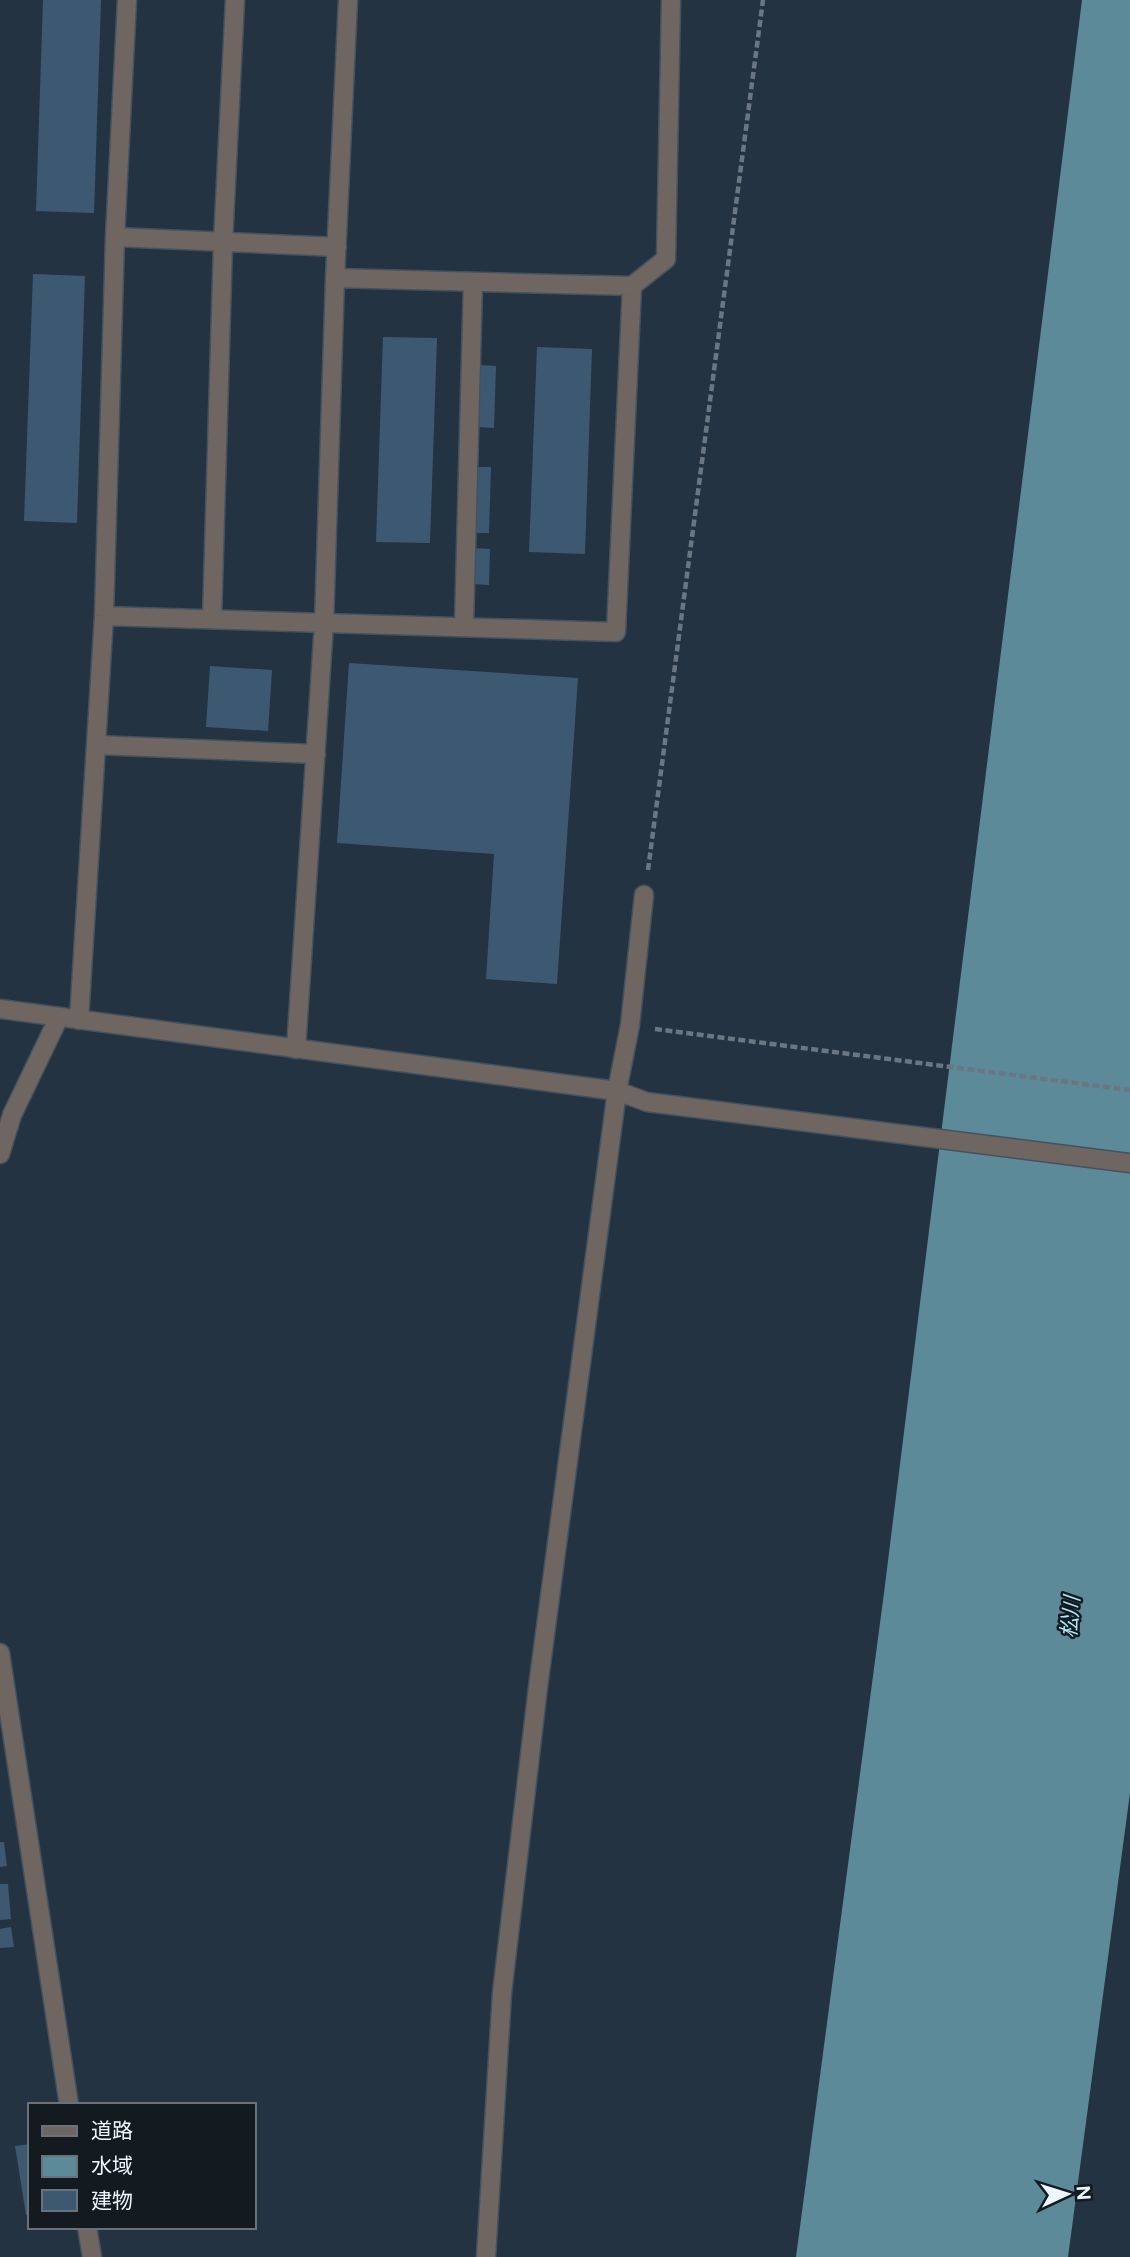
<svg xmlns="http://www.w3.org/2000/svg" width="1130" height="2257" font-family="Figtree,'Noto Sans JP',sans-serif">
  <style>
    .water { fill: #5d8a98 }
    .building { fill: #3d5972 }
    .lines { fill: none; stroke-linecap: round; stroke-linejoin: round }
    .minor-casing { stroke: #44525f; stroke-width: 21 }
    .path { stroke: #6a7783; stroke-width: 4.5; stroke-dasharray: 7 3.5; stroke-linecap: butt }
    .minor { stroke: #6f6661; stroke-width: 18 }
    .labels { text-anchor: middle; dominant-baseline: central; stroke-width: 5; stroke-linejoin: round; paint-order: stroke }
    .water-label { font-size: 21px; font-style: italic; fill: #abe8fc; stroke: #131a20 }
  </style>
  <rect width="100%" height="100%" fill="#243341"/>
  <!-- water -->
  <path class="water" d="M 1082,0 L 1130,0 L 1130,1793 L 1068,2257 L 796,2257 L 884,1593 Z"/>
  <!-- building -->
  <path class="building" d="M 43,0 L 101,0 L 94,213 L 36,211 Z
    M 33,274 L 85,276 L 77,523 L 24,521 Z
    M 383,337 L 437,338 L 430,543 L 376,542 Z
    M 537,347 L 592,349 L 585,554 L 529,552 Z
    M 479,365 L 496,366 L 494,428 L 477,427 Z
    M 473,467 L 491,467 L 489,533 L 471,533 Z
    M 474,548 L 490,549 L 489,585 L 473,584 Z
    M 349,663 L 578,678 L 557,984 L 486,979 L 494,854 L 337,843 Z
    M 210,666 L 272,670 L 268,731 L 206,727 Z
    M 0,1842 L 4,1842 L 7,1866 L 0,1867 Z
    M 0,1884 L 8,1884 L 11,1919 L 0,1920 Z
    M 11,1927 L 14,1947 L 0,1948 L 0,1929 Z
    M 30,2144 L 30,2215 L 26,2215 L 15,2146 Z"/>
  <g class="lines">
    <defs>
      <path id="minor" d="M 115,237 L 337,247
        M 335,278 L 632,286
        M 104,616 L 616,632 L 632,286 L 666,259 L 671,0
        M 212,619 L 223,243 L 235,0
        M 464,625 L 473,282
        M 96,745 L 316,754
        M 0,1009 L 617,1091 L 647,1102 L 1130,1163
        M 79,1020 L 104,616 L 115,237 L 127,0
        M 296,1049 L 324,623 L 335,278 L 348,0
        M 0,1154 L 12,1115 L 59,1017
        M 0,1653 L 69,2105
        M 87,2227 L 92,2257
        M 486,2257 L 502,1993 L 538,1687 L 617,1091 L 630,1025 L 644,895"/>
    </defs>
    <!-- minor casing -->
    <use href="#minor" class="minor-casing"/>
    <!-- path -->
    <path class="path" d="M 648,870 L 763,0
      M 655,1029 L 1130,1090"/>
    <!-- minor -->
    <use href="#minor" class="minor"/>
  </g>
  <g class="labels">
    <!-- water labels -->
    <g class="water-label">
      <text transform="translate(1070 1617) rotate(-85)">松川</text>
    </g>
  </g>
  <!-- legend -->
  <rect x="28" y="2103" width="228" height="126" fill="#131a20" stroke="#6a7279" stroke-width="2"/>
  <rect x="42" y="2126" width="35" height="10" fill="#6f6661" stroke="#6a7279" stroke-width="2"/>
  <text x="91" y="2138" font-size="21" fill="#ecf6ff">道路</text>
  <rect x="42" y="2156" width="35" height="21" fill="#5d8a98" stroke="#6a7279" stroke-width="2"/>
  <text x="91" y="2173" font-size="21" fill="#ecf6ff">水域</text>
  <rect x="42" y="2190" width="35" height="21" fill="#3d5972" stroke="#6a7279" stroke-width="2"/>
  <text x="91" y="2208" font-size="21" fill="#ecf6ff">建物</text>
  <!-- north arrow -->
  <g transform="translate(1067 2194) rotate(86)" stroke="#131a20" stroke-width="5" paint-order="stroke">
  <path d="M0-5L12 26L0 18L-12 26Z" fill="#ecf6ff"/>
  <text y="-10" font-size="19" font-weight="bold" text-anchor="middle" fill="#ecf6ff">N</text>
  </g>
</svg>
